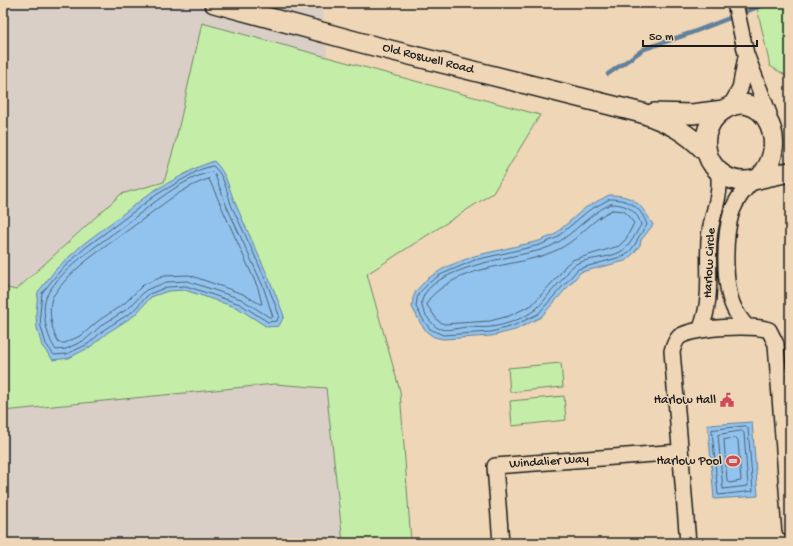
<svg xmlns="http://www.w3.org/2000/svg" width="793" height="546" font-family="'Gochi Hand',sans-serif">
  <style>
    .built { fill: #dacfc6 }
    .green { fill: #c4eda8; stroke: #708462 }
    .water { fill: #92c3ee; stroke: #63809a }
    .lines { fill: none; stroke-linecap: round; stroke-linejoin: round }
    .shore { stroke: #4b5f70; stroke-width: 1 }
    .stream { stroke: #63809a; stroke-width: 4.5 }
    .minor-casing { stroke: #1c1c1c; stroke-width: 18 }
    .tertiary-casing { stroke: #1c1c1c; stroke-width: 22 }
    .minor { stroke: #eed6b6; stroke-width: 15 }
    .tertiary { stroke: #eed6b6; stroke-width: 19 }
    .labels { text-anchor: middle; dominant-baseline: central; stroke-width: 3; stroke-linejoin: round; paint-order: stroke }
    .street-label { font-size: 13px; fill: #1c1c1c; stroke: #eed6b6 }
    .poi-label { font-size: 13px; fill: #1c1c1c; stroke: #eed6b6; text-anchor: end }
  </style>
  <rect width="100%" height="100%" fill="#eed6b6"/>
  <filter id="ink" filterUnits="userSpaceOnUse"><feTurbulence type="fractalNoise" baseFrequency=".025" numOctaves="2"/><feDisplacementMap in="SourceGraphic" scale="8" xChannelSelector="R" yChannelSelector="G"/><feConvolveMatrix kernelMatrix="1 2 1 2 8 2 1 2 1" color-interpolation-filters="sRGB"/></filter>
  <g filter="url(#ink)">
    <!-- built -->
    <path class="built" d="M 3,3 L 322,3 L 375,543 L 3,543 Z"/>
    <!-- green -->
    <path class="green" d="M 756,3 L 790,3 L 790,78 L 770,66 Z
      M 202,23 L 540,115 L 493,193 L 367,274 L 400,391 L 411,543 L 343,543 L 326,388 L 275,384 L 3,411 L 3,287 L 16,290 L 121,194 L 164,182 L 175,144 Z
      M 561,363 L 563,387 L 510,392 L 508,368 Z
      M 564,396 L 566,420 L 512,426 L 510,401 Z"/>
    <!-- water -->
    <path class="water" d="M 214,161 C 228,175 228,188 236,205 C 252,242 270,278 284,316 L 279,326 L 267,327 L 238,308 L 185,290 L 168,291 L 151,297 L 135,315 L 107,333 L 90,347 L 69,358 L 53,360 L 42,346 L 37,328 L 36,313 L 38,292 L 56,269 L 82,245 L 153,191 L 198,167 Z
      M 609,195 C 634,195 641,204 653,225 L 641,240 L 640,245 L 634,253 L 625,261 L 581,272 L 541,317 L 515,330 L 491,336 L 443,339 L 434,337 L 427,332 L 421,324 L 412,307 L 413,298 L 416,291 L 427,279 L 446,267 L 474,256 L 539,241 L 554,235 L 585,208 Z
      M 752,422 L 758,496 L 714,499 L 708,425 Z"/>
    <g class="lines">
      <!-- shore -->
      <path class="shore" d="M 213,166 C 225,175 227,194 232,207 C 249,243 266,278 279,315 L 277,321 L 268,322 L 240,304 L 186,286 L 167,287 L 149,294 L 132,312 L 105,329 L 88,344 L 67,354 L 54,355 L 46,344 L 41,327 L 40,313 L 42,293 L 59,272 L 85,248 L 156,195 L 199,170 Z
        M 212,172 L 215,175 L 227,207 L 263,286 L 273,317 L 269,317 L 241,299 L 187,281 L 167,282 L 146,290 L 129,308 L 102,325 L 85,340 L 66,349 L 56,350 C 47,338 40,309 47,295 C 62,267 104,241 129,222 C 151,205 184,177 212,172 Z
        M 209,179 L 258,288 L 262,304 L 260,304 L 243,294 L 189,275 L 164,276 L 143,285 L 125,303 L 98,321 L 82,335 L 65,343 L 59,343 C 52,334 47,307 53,296 C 72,267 104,248 131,228 C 155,211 181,187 209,179 Z
        M 610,199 C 629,199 641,207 647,225 L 638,238 L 636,243 L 631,250 L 624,256 L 578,269 L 538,314 L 513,326 L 491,332 L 443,335 L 430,329 L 424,321 L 416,307 L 417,299 L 419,293 L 430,282 L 440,275 L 475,260 L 540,245 L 556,238 L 588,211 Z
        M 611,204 C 626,204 637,210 641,225 C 637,231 631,243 627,247 C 614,260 591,256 576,264 C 568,269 565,278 558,284 C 550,292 544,302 536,309 C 525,318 506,325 491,327 C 483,328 475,327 467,327 C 456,328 441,334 433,324 C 427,318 420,308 422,300 C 430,268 514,257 541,250 C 569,242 585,215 611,204 Z
        M 612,210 L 624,211 L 634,223 L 626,239 L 619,246 L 572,260 L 565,266 L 559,275 L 532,305 L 509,316 L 490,321 L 444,324 L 438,321 L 427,305 L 429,299 C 465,260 519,270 561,248 C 580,238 592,219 612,210 Z
        M 746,426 L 748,428 L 753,491 L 718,495 L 712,430 Z
        M 742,431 L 744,433 L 748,486 L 723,489 L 718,435 Z
        M 736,438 L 738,440 L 741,481 L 729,483 L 727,481 L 724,440 Z"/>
      <!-- stream -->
      <path class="stream" d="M 608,74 L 644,49 L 691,33 L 768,3"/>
      <defs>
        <path id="minor" d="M 735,3 L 746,54 L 769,114
          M 730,107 L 740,89 L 746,57
          M 746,326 C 742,321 737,315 734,308 C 723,285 724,235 732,211 C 737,198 745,188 755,179
          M 700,330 C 713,301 707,271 709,240 C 710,216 723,196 718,171
          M 501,543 L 495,466 L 680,452
          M 688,543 L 672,351 C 674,346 675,341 679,337 C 692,327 754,324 769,330 L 776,344 L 790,529"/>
        <path id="tertiary" d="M 214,3 L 366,44 L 642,113 C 668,122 687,132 706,152
          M 654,113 L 692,114 L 724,110
          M 760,177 C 793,142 760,80 718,114 C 709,122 704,135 706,147 C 708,166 725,182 745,181 C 759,180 775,174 790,172"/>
      </defs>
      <!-- minor casing -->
      <use href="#minor" class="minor-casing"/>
      <!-- tertiary casing -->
      <use href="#tertiary" class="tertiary-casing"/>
      <!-- minor -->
      <use href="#minor" class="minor"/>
      <!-- tertiary -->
      <use href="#tertiary" class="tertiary"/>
    </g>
  </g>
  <!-- icons -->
  <defs>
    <symbol id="civic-bare" viewBox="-9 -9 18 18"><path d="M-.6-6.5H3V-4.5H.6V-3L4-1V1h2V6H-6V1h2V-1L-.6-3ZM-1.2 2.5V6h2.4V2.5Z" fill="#d1495b" stroke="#eed6b6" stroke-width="2.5" paint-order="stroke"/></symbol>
    <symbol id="stadium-bare" viewBox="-9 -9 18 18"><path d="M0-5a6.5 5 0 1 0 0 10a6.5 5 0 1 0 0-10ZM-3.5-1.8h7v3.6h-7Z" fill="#d1495b" stroke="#eed6b6" stroke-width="2.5" paint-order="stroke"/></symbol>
  </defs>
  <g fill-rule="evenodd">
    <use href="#civic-bare" x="717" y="390" width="20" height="20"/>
    <use href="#stadium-bare" x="723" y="451" width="20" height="20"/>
  </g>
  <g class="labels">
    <!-- street labels -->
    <g class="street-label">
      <text transform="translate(428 59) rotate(14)">Old Roswell Road</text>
      <text transform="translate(710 263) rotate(-87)">Harlow Circle</text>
      <text transform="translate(549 462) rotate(-4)">Windalier Way</text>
    </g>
    <!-- poi labels -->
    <g class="poi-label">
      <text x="716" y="400">Harlow Hall</text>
      <text x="722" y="461">Harlow Pool</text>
    </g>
  </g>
  <!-- margin -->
  <rect width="793" height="546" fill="none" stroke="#eed6b6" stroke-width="16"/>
  <rect x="8" y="8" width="777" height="530" fill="none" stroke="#1c1c1c" stroke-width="1.5" filter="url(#ink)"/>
  <!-- scale -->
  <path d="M643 40v6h114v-6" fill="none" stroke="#1c1c1c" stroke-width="2"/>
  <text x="649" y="40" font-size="12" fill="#1c1c1c" stroke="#eed6b6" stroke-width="3" paint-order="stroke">50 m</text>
</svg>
